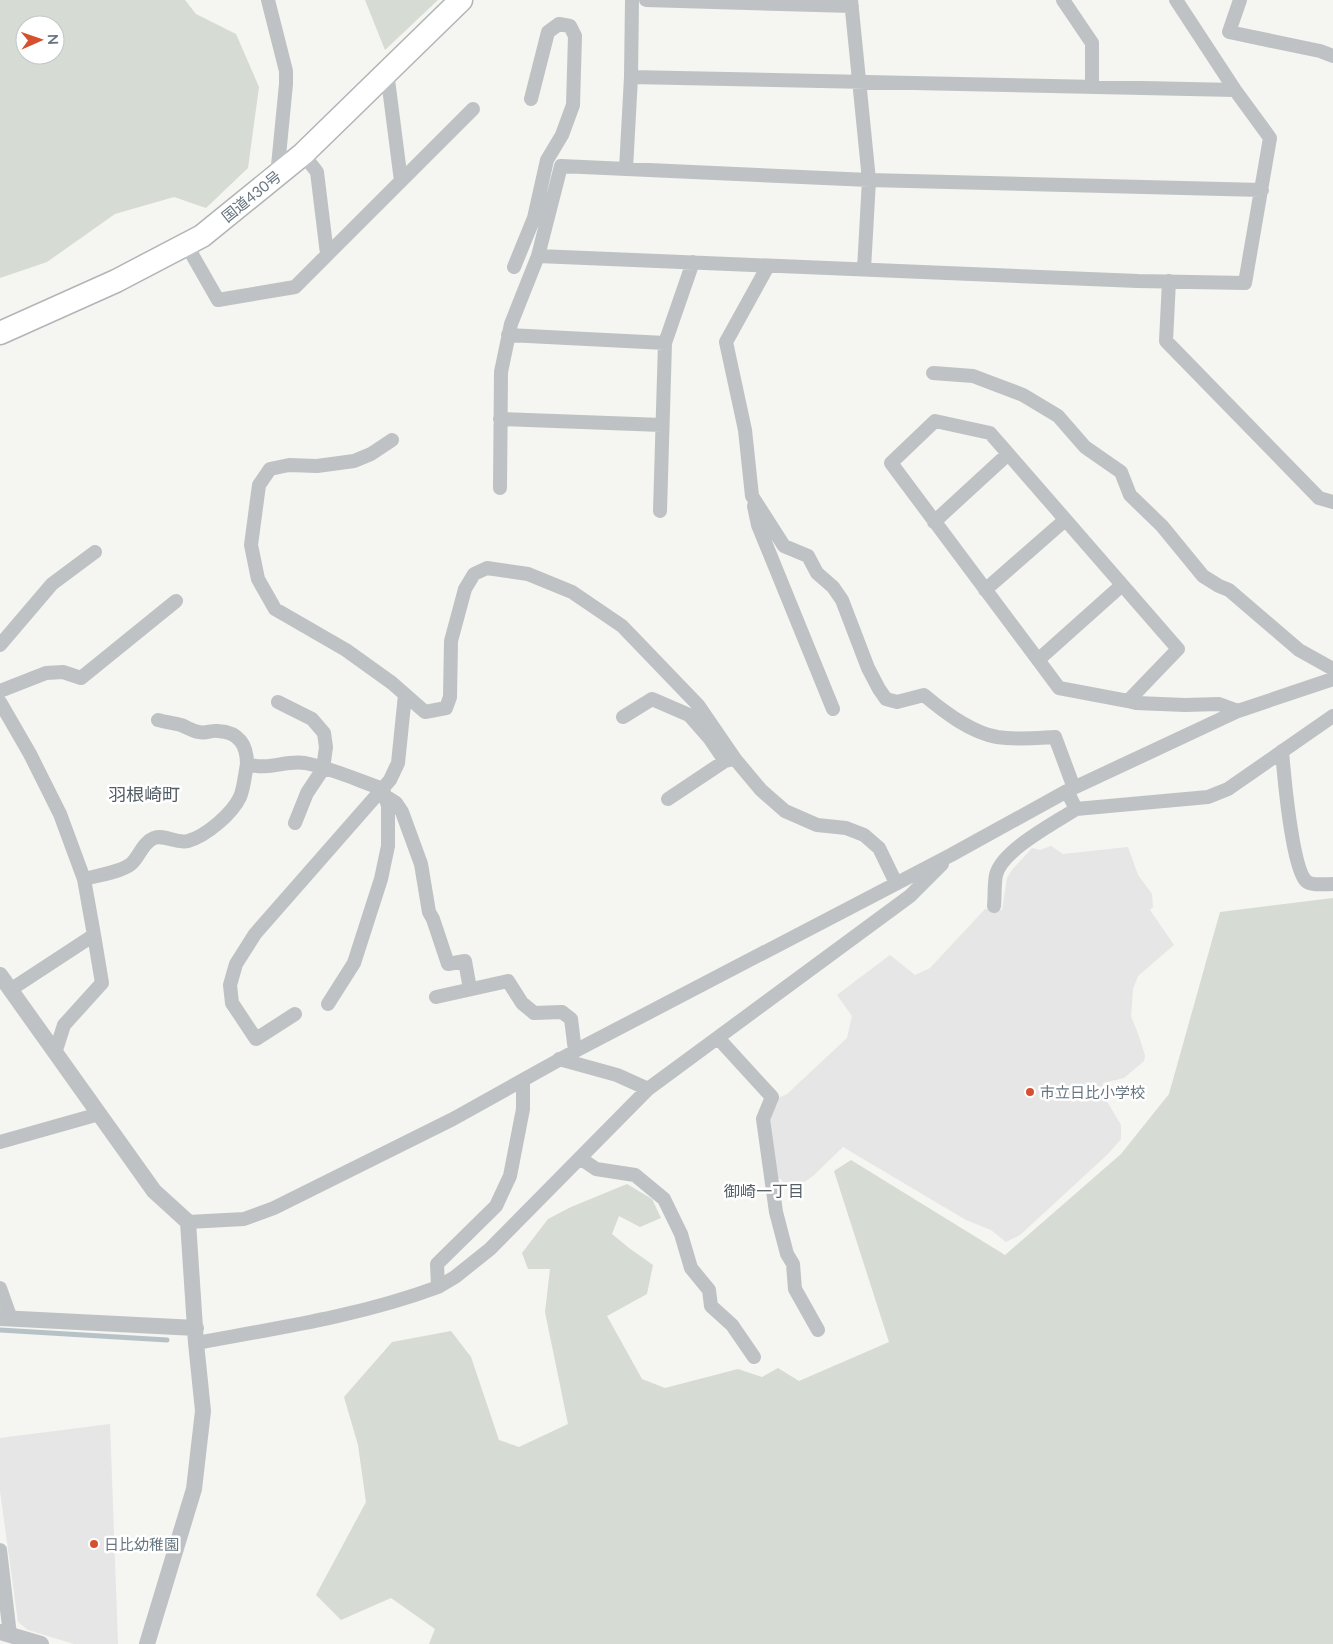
<svg xmlns="http://www.w3.org/2000/svg" width="1333" height="1644" font-family="Lato,'Noto Sans JP',sans-serif">
  <style>
    .built { fill: #e5e6e5 }
    .green { fill: #d6dbd3; fill-rule: evenodd }
    .lines { fill: none; stroke-linecap: round; stroke-linejoin: round }
    .stream { stroke: #b7c2c6; stroke-width: 5 }
    .trunk-casing { stroke: #b1b5b7; stroke-width: 25 }
    .minor { stroke: #bec2c5; stroke-width: 14 }
    .tertiary { stroke: #bec2c5; stroke-width: 16 }
    .trunk { stroke: #fff; stroke-width: 22 }
    .poi-dot { fill: #d65030; stroke: #fff; stroke-width: 2 }
    .labels { text-anchor: middle; dominant-baseline: central; stroke-width: 5; stroke-linejoin: round; paint-order: stroke }
    .street-label { font-size: 15px; fill: #667580; stroke: #fff }
    .poi-label { font-size: 15px; fill: #667580; stroke: #fff; text-anchor: start }
    .neighbourhood-label { font-size: 16px; fill: #535e66; stroke: #fff }
    .quarter-label { font-size: 18px; fill: #535e66; stroke: #fff }
  </style>
  <rect width="100%" height="100%" fill="#f5f5f1"/>
  <!-- built -->
  <path class="built" d="M 1051,846 L 1063,854 L 1128,847 L 1138,875 L 1152,894 L 1153,907 L 1150,910 L 1174,945 L 1138,976 L 1133,989 L 1131,1016 L 1140,1039 L 1145,1056 L 1144,1061 L 1124,1078 L 1103,1083 L 1102,1093 L 1121,1125 L 1121,1139 L 1108,1154 L 1020,1235 L 1006,1242 L 991,1230 L 966,1220 L 843,1147 L 813,1176 L 789,1192 L 781,1179 L 775,1179 L 769,1114 L 778,1098 L 787,1094 L 847,1038 L 852,1016 L 837,995 L 890,955 L 915,975 L 930,968 L 985,909 L 1002,910 L 1007,878 L 1012,870 L 1032,848 L 1040,850 Z
    M 110,1424 L 118,1644 L 74,1644 L 28,1630 L 18,1622 L 0,1491 L 0,1438 Z"/>
  <!-- green -->
  <path class="green" d="M 0,0 L 185,0 L 196,14 L 236,34 L 259,87 L 248,168 L 206,208 L 174,197 L 115,214 L 47,262 L 0,278 ZM 25,25 L 55,25 L 55,55 L 25,55 Z
    M 365,0 L 438,0 L 385,50 Z
    M 1333,898 L 1333,1644 L 429,1644 L 435,1629 L 391,1598 L 341,1620 L 316,1595 L 366,1502 L 358,1445 L 344,1397 L 392,1342 L 451,1331 L 471,1357 L 499,1440 L 519,1447 L 568,1424 L 545,1312 L 550,1269 L 528,1269 L 522,1253 L 548,1219 L 571,1207 L 627,1184 L 652,1199 L 661,1218 L 640,1227 L 619,1216 L 612,1234 L 629,1248 L 653,1265 L 647,1294 L 607,1316 L 642,1379 L 665,1388 L 738,1369 L 762,1377 L 778,1368 L 799,1381 L 889,1342 L 834,1171 L 851,1160 L 1005,1255 L 1121,1154 L 1169,1094 L 1220,912 Z"/>
  <g class="lines">
    <!-- stream -->
    <path class="stream" d="M 0,1330 L 167,1340"/>
    <defs>
      <path id="trunk" d="M 0,333 L 116,281 L 202,236 L 303,154 L 461,0"/>
    </defs>
    <!-- trunk casing -->
    <use href="#trunk" class="trunk-casing"/>
    <!-- minor -->
    <path class="minor" d="M 268,0 L 286,71 L 286,84 L 277,176
      M 646,0 L 852,6
      M 851,0 L 869,180 L 864,269
      M 1063,0 L 1092,43 L 1092,87
      M 1240,0 L 1229,32 L 1320,51 L 1333,56
      M 387,72 L 401,181
      M 631,77 L 1235,90
      M 303,154 L 317,172 L 327,254
      M 626,169 L 631,77 L 632,0
      M 186,244 L 218,300 L 295,287 L 473,109
      M 538,256 L 1138,281 L 1245,283 L 1270,138 L 1235,90 L 1176,0
      M 768,266 L 726,342 L 745,430 L 752,496 L 784,546 L 808,556 L 817,573 L 833,587 L 842,600 L 868,668 L 879,689 L 886,699 L 897,702 L 924,695 C 944,712 970,732 997,737 C 1016,740 1036,738 1055,737 L 1074,788
      M 514,267 L 534,218 L 547,160 L 562,135 L 573,105 L 575,36 L 570,26 L 559,24 L 548,32 L 531,99
      M 1169,281 L 1166,341 L 1319,498 L 1333,502
      M 508,335 L 665,343
      M 933,373 L 973,376 L 1023,395 L 1058,416 L 1085,447 L 1121,472 L 1130,495 L 1162,526 L 1203,576 L 1219,586 L 1229,590 L 1299,650 L 1333,669
      M 500,419 L 662,425
      M 392,440 L 371,454 L 354,461 L 317,466 L 289,465 L 270,469 L 259,485 L 251,545 L 258,579 L 275,609 L 346,650 L 392,683 L 425,712 L 446,708 L 450,697 L 451,641 L 465,589 L 474,574 L 487,568 L 528,574 L 572,592 L 622,626 L 698,705 L 735,759 L 761,790 L 785,811 L 817,825 L 846,828 L 864,835 L 879,848 L 896,883
      M 500,488 L 501,372 L 511,324 L 538,256 L 561,166 L 869,180 L 1262,190
      M 754,506 L 758,525 L 833,709
      M 660,511 L 665,343 L 693,262
      M 934,522 L 1008,454
      M 985,590 L 1065,520
      M 0,645 L 52,584 L 95,552
      M 1038,660 L 1122,585
      M 0,691 L 46,673 L 63,672 L 81,678 L 176,601
      M 1128,701 L 1178,649 L 990,433 L 935,421 L 891,463 L 1059,688 L 1128,701 L 1136,703 L 1185,705 L 1219,704 L 1238,711
      M 0,702 L 30,754 L 60,814 L 84,879 L 94,935 L 10,990
      M 278,702 L 312,719 L 324,733 L 326,747 L 323,769 L 307,793 L 295,823
      M 623,717 L 652,699 L 689,715 L 710,739 L 725,761
      M 158,720 C 165,722 173,723 181,725 C 187,727 192,731 199,732 C 206,734 211,730 218,731 C 239,732 247,745 247,764
      M 1282,751 C 1284,775 1292,867 1306,881 C 1311,886 1326,884 1333,884
      M 1067,791 L 1076,809 L 1208,797 L 1228,789 L 1333,716
      M 385,796 L 396,803 L 402,812 L 421,864 L 429,912 L 433,919 L 448,964 L 465,961 L 470,989
      M 668,799 L 725,761 L 734,759
      M 84,879 C 96,876 121,872 131,864 C 140,856 142,843 154,838 C 165,834 176,844 188,841 C 206,836 232,814 240,797 C 244,788 245,774 247,764 C 270,771 284,760 305,763 C 331,768 357,780 383,789 L 388,806 L 388,846 L 381,879 L 354,963 L 328,1004
      M 994,906 C 995,896 994,885 996,875 C 1002,850 1055,823 1076,809
      M 436,997 L 508,981 L 522,1003 L 534,1013 L 562,1012 L 571,1019 L 575,1051
      M 295,1014 L 256,1039 L 232,1003 L 230,985 L 236,964 L 255,934 L 390,780 L 398,763 L 405,695
      M 718,1038 L 772,1097 L 763,1119 L 776,1212 L 787,1254 L 793,1264 L 795,1289 L 818,1330
      M 55,1053 L 64,1025 L 102,983 L 94,935
      M 559,1059 L 617,1075 L 648,1089
      M 0,1142 L 99,1114
      M 580,1158 L 596,1169 L 635,1175 L 664,1199 L 681,1234 L 691,1268 L 709,1290 L 711,1306 L 732,1325 L 754,1357
      M 188,1222 L 244,1219 L 274,1208 L 453,1119 L 575,1051 L 951,855 L 1067,791 L 1238,711 L 1333,679
      M 438,1287 L 455,1277 L 490,1249 L 648,1089 L 910,896 L 942,864
      M 0,1288 L 11,1319
      M 196,1343 C 278,1328 360,1316 438,1287 L 437,1264 L 496,1206 L 510,1176 L 523,1109 L 523,1080
      M 0,1550 L 10,1635"/>
    <!-- tertiary -->
    <path class="tertiary" d="M 0,975 L 154,1191 L 188,1222 L 196,1343 L 203,1411 L 194,1489 L 147,1644
      M 0,1318 L 196,1328
      M 0,1632 L 41,1644"/>
    <!-- trunk -->
    <use href="#trunk" class="trunk"/>
  </g>
  <!-- markers -->
  <g class="poi-dot">
    <circle cx="1030" cy="1092" r="5"/>
    <circle cx="94" cy="1544" r="5"/>
  </g>
  <g class="labels">
    <!-- street labels -->
    <g class="street-label">
      <text transform="translate(251 196) rotate(-39)">国道430号</text>
    </g>
    <!-- poi labels -->
    <g class="poi-label">
      <text x="1040" y="1092">市立日比小学校</text>
      <text x="104" y="1544">日比幼稚園</text>
    </g>
    <!-- neighbourhood labels -->
    <g class="neighbourhood-label">
      <text x="764" y="1190">御崎一丁目</text>
    </g>
    <!-- quarter labels -->
    <g class="quarter-label">
      <text x="144" y="794">羽根崎町</text>
    </g>
  </g>
  <!-- north arrow -->
  <g transform="translate(40 40) rotate(88)"><circle r="24" fill="#ffffff" stroke="#c2c8cc"/>
  <path d="M0-4L9 19L0 12L-9 19Z" fill="#d65030"/>
  <text y="-8" font-size="14" font-weight="bold" text-anchor="middle" fill="#667580">N</text>
  </g>
</svg>
